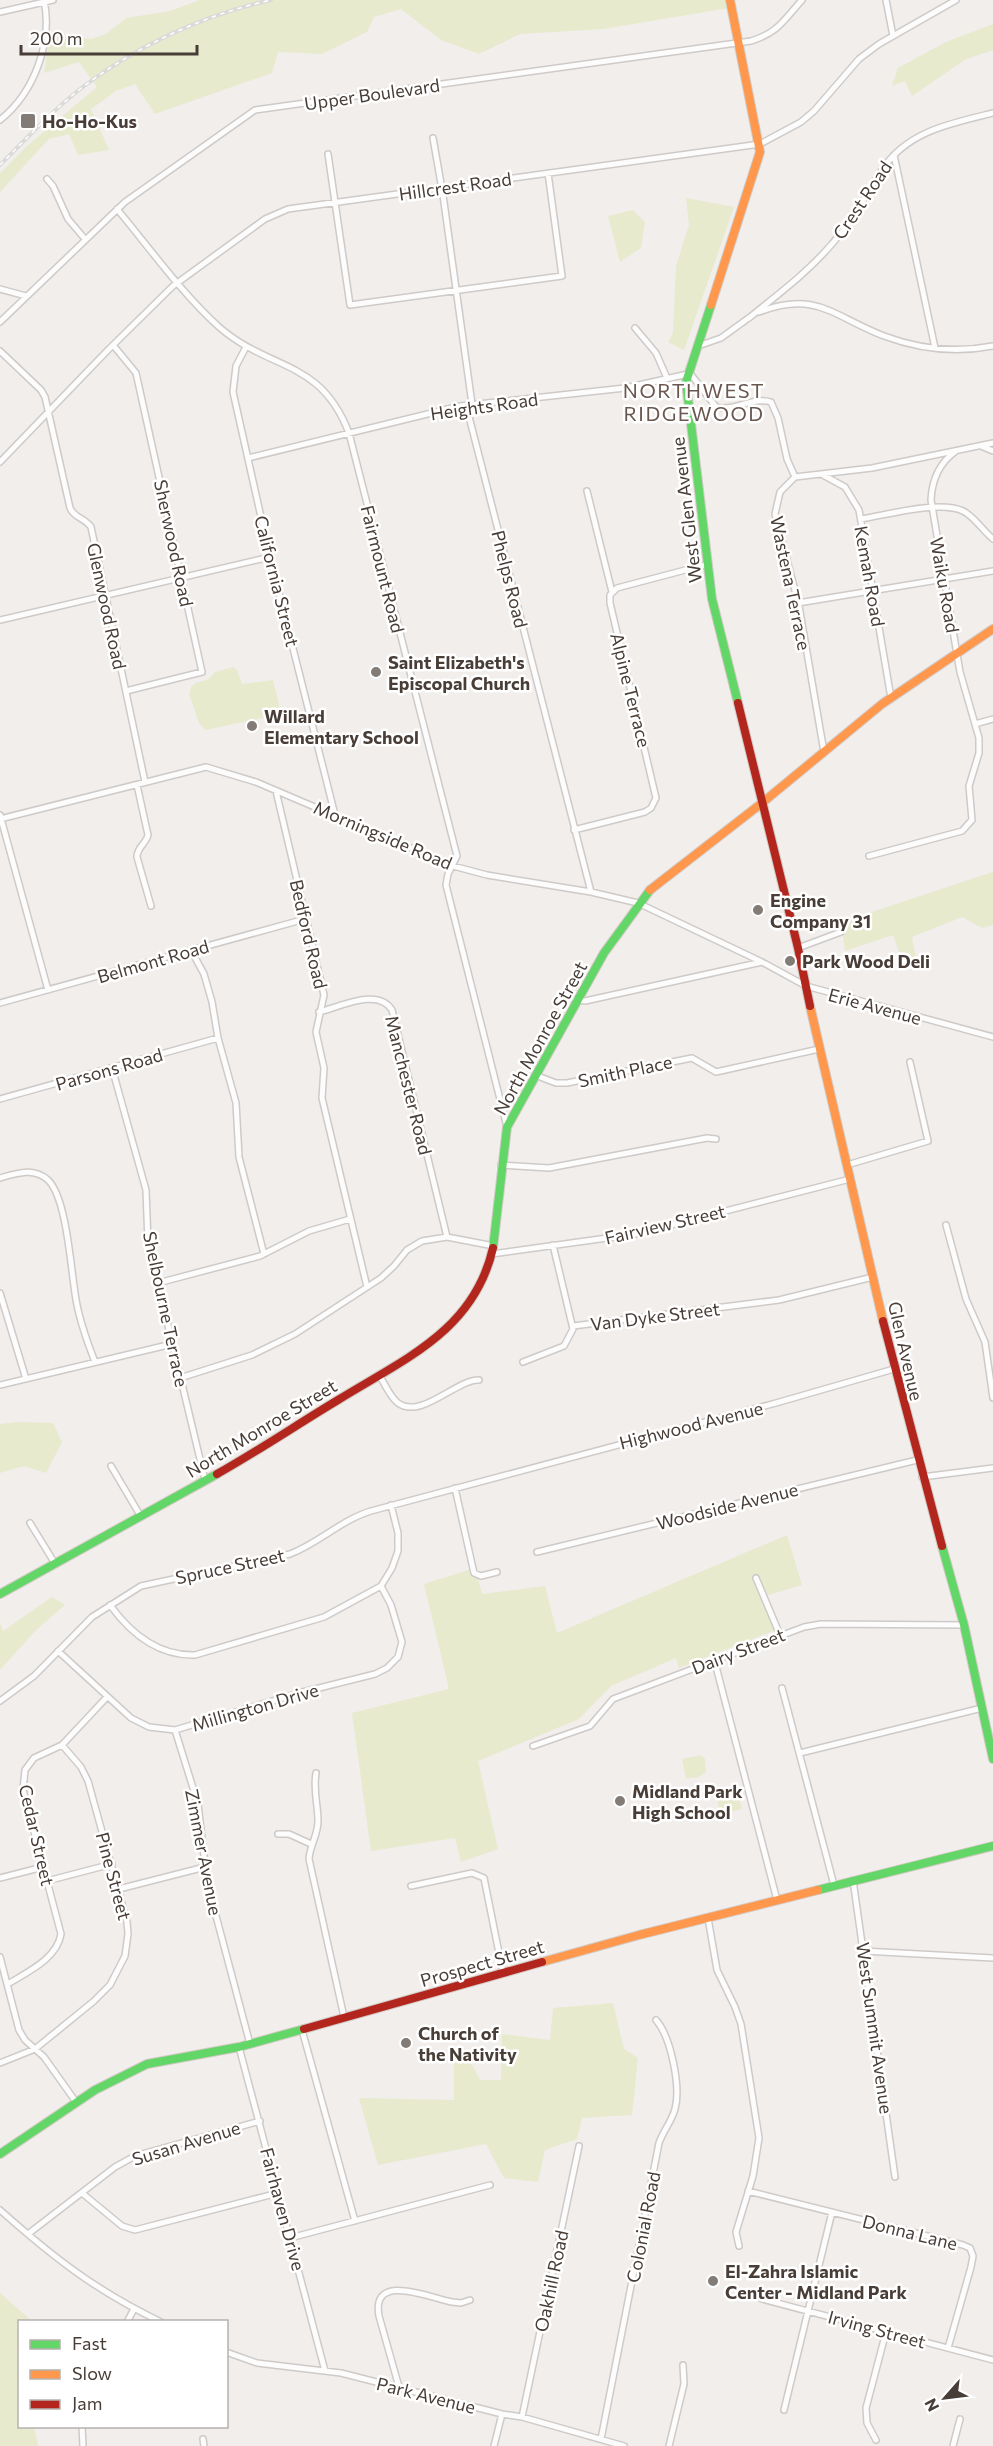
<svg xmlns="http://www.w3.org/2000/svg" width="993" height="2446" font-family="Commissioner,sans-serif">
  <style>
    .green { fill: #e7eacd }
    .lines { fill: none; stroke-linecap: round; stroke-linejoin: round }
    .street-casing { stroke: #cecac8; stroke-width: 8 }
    .fast-casing { stroke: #d2cac4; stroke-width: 10 }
    .slow-casing { stroke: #d2cac4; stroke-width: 10 }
    .jam-casing { stroke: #d2cac4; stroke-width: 10 }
    .street { stroke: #fdfcfc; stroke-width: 5 }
    .fast { stroke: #63d668; stroke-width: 8 }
    .slow { stroke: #ff974d; stroke-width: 8 }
    .jam { stroke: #b3261e; stroke-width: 8 }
    .rail-casing { stroke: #dadad9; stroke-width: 4 }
    .rail { stroke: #fff; stroke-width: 1.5; stroke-dasharray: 4.5; stroke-linecap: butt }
    .poi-dot { fill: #837b76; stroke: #fff; stroke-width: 2 }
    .labels { text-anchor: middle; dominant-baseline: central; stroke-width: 5; stroke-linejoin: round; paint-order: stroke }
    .street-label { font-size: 18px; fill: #483d37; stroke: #fff }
    .poi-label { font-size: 18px; font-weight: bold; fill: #483d37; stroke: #fff; text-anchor: start }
    .neighbourhood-label { font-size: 20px; letter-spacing: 1.5px; fill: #6a574f; stroke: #fff }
  </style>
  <rect width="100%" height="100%" fill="#f1eeec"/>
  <!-- green -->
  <path class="green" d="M 200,0 L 727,0 L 729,8 L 604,29 L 520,34 L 479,54 L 441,40 L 401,9 L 374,17 L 367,32 L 322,54 L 278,52 L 272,73 L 155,114 L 135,84 L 116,91 L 91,109 L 109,150 L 78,155 L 69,134 L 49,139 L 0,192 L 0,173 L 27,146 L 97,87 L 79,62 L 44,73 L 50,35 L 92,39 L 106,34 L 126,18 L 170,11 Z
    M 993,24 L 993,50 L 966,59 L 912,96 L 905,81 L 892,86 L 898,68 L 946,42 Z
    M 686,198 L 734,207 L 684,350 L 668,342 L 673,333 L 676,266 L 689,225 Z
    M 633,210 L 645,222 L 641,248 L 620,262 L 608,216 Z
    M 233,667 L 237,670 L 242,684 L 273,680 L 281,714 L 206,730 L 199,723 L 189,694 L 191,687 L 196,683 L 209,679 L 215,672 Z
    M 993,872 L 993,925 L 982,928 L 962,917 L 912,937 L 916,958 L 903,963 L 893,935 L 845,951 L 841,922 Z
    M 18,1422 L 53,1423 L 62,1442 L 46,1473 L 24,1466 L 0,1473 L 0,1424 Z
    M 787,1535 L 802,1585 L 765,1596 L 778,1629 L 679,1668 L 676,1658 L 611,1686 L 579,1719 L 478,1761 L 498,1849 L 461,1862 L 455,1838 L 371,1851 L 352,1713 L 449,1689 L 424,1584 L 475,1568 L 482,1594 L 545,1586 L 557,1633 Z
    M 52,1597 L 65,1605 L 35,1631 L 0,1670 L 0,1623 L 3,1631 Z
    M 701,1755 L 705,1759 L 706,1772 L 697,1778 L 686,1778 L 682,1759 Z
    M 726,1790 L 738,1793 L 742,1809 L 725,1813 L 719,1809 L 717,1798 Z
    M 613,2003 L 624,2049 L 638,2058 L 632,2115 L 582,2118 L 577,2139 L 545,2150 L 538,2182 L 504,2178 L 486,2144 L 378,2165 L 359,2098 L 454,2100 L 454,2059 L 470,2061 L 480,2080 L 501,2080 L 502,2034 L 550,2040 L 553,2008 Z
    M 0,2293 L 32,2321 L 20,2322 L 20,2426 L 34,2427 L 38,2446 L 0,2446 Z"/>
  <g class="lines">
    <defs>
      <path id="street" d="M 886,0 L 893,36
        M 0,12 L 53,0
        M 0,120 C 34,93 53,42 44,0
        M 433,138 L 443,195 L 472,404
        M 328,154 L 350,305 L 562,276 L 548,173
        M 894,155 L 935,348
        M 47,179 L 53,186 L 68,219 L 85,239
        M 117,209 C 148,246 183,295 219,327 C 271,372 320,358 349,433 L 457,856 L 448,874 L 446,885 L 507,1127
        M 0,289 L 26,296
        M 759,312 C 817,290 834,317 884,336 C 919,349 957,353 993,346
        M 749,318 C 777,295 807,273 831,245 C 852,222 865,195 882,170 C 907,131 952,123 993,113
        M 0,322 L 125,202 L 255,110 L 751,41 C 779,32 783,21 802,0
        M 635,328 L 656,353 L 667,378
        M 113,345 L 136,373 L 202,672 L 126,691
        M 698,346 L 721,338 L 750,317
        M 246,347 L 236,366 L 233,392 L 270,557 L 335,815
        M 0,351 L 41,390 L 45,397 L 70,508 C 74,518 85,518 91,527 L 145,782
        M 689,372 L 716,407 C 734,412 753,396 771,402 L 778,418 L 787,459 L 795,477
        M 466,405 L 591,892
        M 981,446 L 993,451
        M 248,458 L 460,406 L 625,388 L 688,374
        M 0,462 L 108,350 L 173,286 L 265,219 L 288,209 L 760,144 L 801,122 L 814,111 L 859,59 L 879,44 L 956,0
        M 823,475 L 845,487 L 859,510 L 891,698
        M 587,491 L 612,592
        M 861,519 C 887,515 939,500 963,511 C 974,516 983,531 993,539
        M 798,603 L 993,571
        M 0,620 L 270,557
        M 975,724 L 993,719
        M 824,752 L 799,606 L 775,514 L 780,492 L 795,477 L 872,468 L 993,443
        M 137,785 L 148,835 C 146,844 137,847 137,857 L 151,906
        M 276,791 L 324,995 L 316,1032 L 324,1068 L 322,1098 L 367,1287
        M 0,815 L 48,990
        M 0,819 L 206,767 L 256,782 L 453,866 L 487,875 L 591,892 L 638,903 L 762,962 L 806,986 L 993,1037
        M 574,830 L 645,812 L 651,808 L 656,798 L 610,603 L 610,595 L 617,588 L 708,564
        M 869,856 L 962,831 L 972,820 L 969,786 L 979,753 L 979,738 L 960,672 L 931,500 C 932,479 939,463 956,451
        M 798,948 L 841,932
        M 191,950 L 204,974 L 212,1002 L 218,1038 L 236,1103 L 239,1157 L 264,1254
        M 576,1000 L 585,1001 L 762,962
        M 0,1003 L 305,919
        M 319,1012 C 340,1007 378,987 392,1010 L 447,1237
        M 112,1068 L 146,1190 L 148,1242 L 205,1480
        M 535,1075 L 556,1083 L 567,1083 L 692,1058 L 716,1072 L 819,1049
        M 0,1099 L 218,1038
        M 501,1165 L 549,1168 L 707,1138 L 716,1139
        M 847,1165 L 928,1141 L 910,1062
        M 0,1178 C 17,1173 34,1167 48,1180 C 68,1199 71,1277 77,1305 C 81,1325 88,1344 95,1362
        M 946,1225 L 966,1299 L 985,1342 L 993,1398
        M 492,1254 L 636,1234 L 850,1179
        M 158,1283 L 260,1256 L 309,1231 L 350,1219
        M 0,1293 L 26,1379
        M 573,1326 L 779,1300 L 873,1277
        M 523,1362 L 564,1346 L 573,1329 L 553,1245
        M 379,1375 C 385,1384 390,1397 398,1403 C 421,1420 457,1379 479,1380
        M 180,1378 L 252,1355 L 295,1334 L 381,1278 L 394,1266 L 407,1250 L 422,1241 L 447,1237 L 494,1246
        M 0,1385 L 172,1344
        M 111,1466 L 140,1515
        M 922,1477 L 993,1468
        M 455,1488 L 474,1573 L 481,1576 L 497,1572
        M 30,1523 L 54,1562
        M 537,1552 L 917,1460
        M 756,1578 L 780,1635
        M 110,1605 C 131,1634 158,1656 195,1655 L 324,1617 L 381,1586 L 392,1568 L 398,1551 L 398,1533 L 391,1505
        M 58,1651 L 131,1718 L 149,1727 L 175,1730 L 303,1692 L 375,1674 L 387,1668 L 398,1657 L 402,1642 L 391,1605 L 381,1586
        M 714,1659 L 777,1900
        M 782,1688 L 834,1885
        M 0,1701 L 34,1676 L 92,1617 L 141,1586 L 290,1554 C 319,1543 341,1520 371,1511 L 776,1403 L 894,1369
        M 175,1730 L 198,1804 L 207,1882 L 250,2044
        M 533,1746 L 590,1726 L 613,1699 L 804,1627 L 821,1624 L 964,1625
        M 800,1753 L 982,1708
        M 316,1773 C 313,1790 318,1805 318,1821 C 318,1835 310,1845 309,1859 L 344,2017
        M 278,1834 L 289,1834 L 311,1844
        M 0,1878 L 43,1867
        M 853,1880 L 895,2177
        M 47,1881 L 112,1864
        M 411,1886 L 472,1873 L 484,1878 L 503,1973
        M 119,1889 L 205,1867
        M 708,1918 L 717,1970 L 735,2007 L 741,2024 L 759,2138 L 753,2176 L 736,2232 L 739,2246
        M 863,1951 L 993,1958
        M 0,1957 L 19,2030 L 25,2040 L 44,2057 L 76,2102
        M 8,1984 C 27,1972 57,1959 61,1934 L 23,1790 L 25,1770 L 34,1758 L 62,1745 L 107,1697
        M 302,2030 L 355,2221
        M 239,2047 L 325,2371
        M 0,2063 L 35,2049 L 94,2001 L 110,1985 L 125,1956 L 128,1934 L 127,1922 L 88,1781 L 81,1767 L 62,1745
        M 748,2191 L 963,2245 L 970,2248 L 973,2256 L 971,2267 L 948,2348
        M 82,2193 L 122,2226 L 135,2230 L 278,2193
        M 0,2210 C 54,2258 95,2290 161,2322
        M 28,2234 L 115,2167 L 135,2156 L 260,2121
        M 290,2238 L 490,2185
        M 762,2299 L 993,2360
        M 127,2322 L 134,2309
        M 226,2352 L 257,2363 L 341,2373 L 502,2414 L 522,2417 L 624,2446
        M 399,2387 L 379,2316 C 371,2272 428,2297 452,2302 L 461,2303 L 470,2300
        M 784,2410 L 832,2212
        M 522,2417 L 579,2146
        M 82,2426 L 83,2446
        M 203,2439 L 204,2446
        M 601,2439 L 659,2143 C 663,2131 672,2121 675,2109 C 681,2087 671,2037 656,2020
        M 876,2440 L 867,2423 L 866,2408 L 886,2332
        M 494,2446 L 502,2414
        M 669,2446 L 684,2384 L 683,2365
        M 953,2446 L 960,2419"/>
      <path id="fast" d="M 711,305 L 686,382 L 712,599 L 738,703
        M 493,1248 L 507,1127 L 604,953 L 650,890
        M 942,1546 L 964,1625 L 993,1759
        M 0,1594 L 217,1474
        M 818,1890 L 993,1846
        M 0,2154 L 95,2090 L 147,2064 L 239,2047 L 304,2029"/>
      <path id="slow" d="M 711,305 L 760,152 L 730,0
        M 650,890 L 762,803 L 882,704 L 993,629
        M 810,1006 L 883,1321
        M 542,1962 L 639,1935 L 818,1890"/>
      <path id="jam" d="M 738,703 L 798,948 L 810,1006
        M 883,1321 L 942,1546
        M 217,1474 C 258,1451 298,1424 338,1400 C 404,1359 474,1331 493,1248
        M 304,2029 L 542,1962"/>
    </defs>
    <!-- street casing -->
    <use href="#street" class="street-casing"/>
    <!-- fast casing -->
    <use href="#fast" class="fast-casing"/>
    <!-- slow casing -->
    <use href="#slow" class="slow-casing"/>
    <!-- jam casing -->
    <use href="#jam" class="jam-casing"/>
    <!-- street -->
    <use href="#street" class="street"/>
    <!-- fast -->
    <use href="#fast" class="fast"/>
    <!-- slow -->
    <use href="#slow" class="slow"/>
    <!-- jam -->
    <use href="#jam" class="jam"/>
    <defs>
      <path id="rail" d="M 0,165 C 27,138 54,109 84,86 C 139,45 204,15 271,0"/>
    </defs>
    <!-- rail casing -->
    <use href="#rail" class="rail-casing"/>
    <!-- rail -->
    <use href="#rail" class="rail"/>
  </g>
  <!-- markers -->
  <g class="poi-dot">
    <rect x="20" y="113" width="16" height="16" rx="3"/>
    <circle cx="376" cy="672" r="6"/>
    <circle cx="252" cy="726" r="6"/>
    <circle cx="758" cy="910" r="6"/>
    <circle cx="790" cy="961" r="6"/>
    <circle cx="620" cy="1801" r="6"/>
    <circle cx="406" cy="2043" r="6"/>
    <circle cx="713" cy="2281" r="6"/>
  </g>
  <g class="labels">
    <!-- street labels -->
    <g class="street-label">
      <text transform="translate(372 94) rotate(-8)">Upper Boulevard</text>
      <text transform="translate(455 186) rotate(-8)">Hillcrest Road</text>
      <text transform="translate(862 200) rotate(-56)">Crest Road</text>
      <text transform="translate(484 406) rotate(-8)">Heights Road</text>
      <text transform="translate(686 510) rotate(-97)">West Glen Avenue</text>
      <text transform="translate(174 543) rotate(78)">Sherwood Road</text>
      <text transform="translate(383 569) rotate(76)">Fairmount Road</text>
      <text transform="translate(870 576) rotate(80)">Kemah Road</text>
      <text transform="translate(510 579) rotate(76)">Phelps Road</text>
      <text transform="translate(277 581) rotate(76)">California Street</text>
      <text transform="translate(791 583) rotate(78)">Wastena Terrace</text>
      <text transform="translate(945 585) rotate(80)">Waiku Road</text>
      <text transform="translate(107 606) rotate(78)">Glenwood Road</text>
      <text transform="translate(631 690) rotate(76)">Alpine Terrace</text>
      <text transform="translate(383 835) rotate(23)">Morningside Road</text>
      <text transform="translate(309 934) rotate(77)">Bedford Road</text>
      <text transform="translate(153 961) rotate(-16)">Belmont Road</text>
      <text transform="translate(875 1006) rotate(15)">Erie Avenue</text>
      <text transform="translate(540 1038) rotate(-61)">North Monroe Street</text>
      <text transform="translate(109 1069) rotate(-16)">Parsons Road</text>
      <text transform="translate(625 1071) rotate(-12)">Smith Place</text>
      <text transform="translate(409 1085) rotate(76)">Manchester Road</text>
      <text transform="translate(665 1224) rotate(-13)">Fairview Street</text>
      <text transform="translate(166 1309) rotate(78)">Shelbourne Terrace</text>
      <text transform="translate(655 1316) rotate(-7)">Van Dyke Street</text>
      <text transform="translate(906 1351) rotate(77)">Glen Avenue</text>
      <text transform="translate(691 1425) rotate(-14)">Highwood Avenue</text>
      <text transform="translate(261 1428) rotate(-31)">North Monroe Street</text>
      <text transform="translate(727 1506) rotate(-14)">Woodside Avenue</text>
      <text transform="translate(230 1566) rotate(-12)">Spruce Street</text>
      <text transform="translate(738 1651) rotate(-21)">Dairy Street</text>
      <text transform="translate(255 1707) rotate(-16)">Millington Drive</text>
      <text transform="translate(37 1835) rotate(77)">Cedar Street</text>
      <text transform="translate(204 1852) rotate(79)">Zimmer Avenue</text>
      <text transform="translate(114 1876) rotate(75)">Pine Street</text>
      <text transform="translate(482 1963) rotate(-16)">Prospect Street</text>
      <text transform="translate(875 2028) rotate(82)">West Summit Avenue</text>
      <text transform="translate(186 2143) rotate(-17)">Susan Avenue</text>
      <text transform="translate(283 2209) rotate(75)">Fairhaven Drive</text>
      <text transform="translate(643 2227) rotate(-79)">Colonial Road</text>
      <text transform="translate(910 2232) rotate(14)">Donna Lane</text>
      <text transform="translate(551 2281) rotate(-78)">Oakhill Road</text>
      <text transform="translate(877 2329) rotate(15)">Irving Street</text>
      <text transform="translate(426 2395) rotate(14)">Park Avenue</text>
    </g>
    <!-- poi labels -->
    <g class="poi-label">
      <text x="42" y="121">Ho-Ho-Kus</text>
      <text x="388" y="662">Saint Elizabeth's<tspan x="388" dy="21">Episcopal Church</tspan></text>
      <text x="264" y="716">Willard<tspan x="264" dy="21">Elementary School</tspan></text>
      <text x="770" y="900">Engine<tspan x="770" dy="21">Company 31</tspan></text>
      <text x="802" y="961">Park Wood Deli</text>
      <text x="632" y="1791">Midland Park<tspan x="632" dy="21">High School</tspan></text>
      <text x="418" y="2033">Church of<tspan x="418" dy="21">the Nativity</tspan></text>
      <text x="725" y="2271">El-Zahra Islamic<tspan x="725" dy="21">Center - Midland Park</tspan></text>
    </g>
    <!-- neighbourhood labels -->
    <g class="neighbourhood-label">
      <text x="694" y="390">NORTHWEST<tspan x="694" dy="23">RIDGEWOOD</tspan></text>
    </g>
  </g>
  <!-- legend -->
  <rect x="18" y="2320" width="210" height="108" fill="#ffffff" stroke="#b6b1af" stroke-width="1.5"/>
  <rect x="30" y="2340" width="30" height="9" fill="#63d668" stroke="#b6b1af" stroke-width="1.5"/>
  <text x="72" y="2350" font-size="18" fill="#483d37">Fast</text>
  <rect x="30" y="2370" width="30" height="9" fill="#ff974d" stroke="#b6b1af" stroke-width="1.5"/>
  <text x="72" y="2380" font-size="18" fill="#483d37">Slow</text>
  <rect x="30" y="2400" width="30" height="9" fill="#b3261e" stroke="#b6b1af" stroke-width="1.5"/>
  <text x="72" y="2410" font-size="18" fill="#483d37">Jam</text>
  <!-- north arrow -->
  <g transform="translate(945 2398) rotate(242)" stroke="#ffffff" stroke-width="4.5" paint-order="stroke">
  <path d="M0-4.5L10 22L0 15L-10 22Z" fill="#483d37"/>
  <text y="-9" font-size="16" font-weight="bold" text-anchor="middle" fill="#483d37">N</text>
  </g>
  <!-- scale -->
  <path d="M21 45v9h176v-9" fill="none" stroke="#483d37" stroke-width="3"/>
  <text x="30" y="45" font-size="18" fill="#483d37" stroke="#ffffff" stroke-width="4.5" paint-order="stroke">200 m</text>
</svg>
